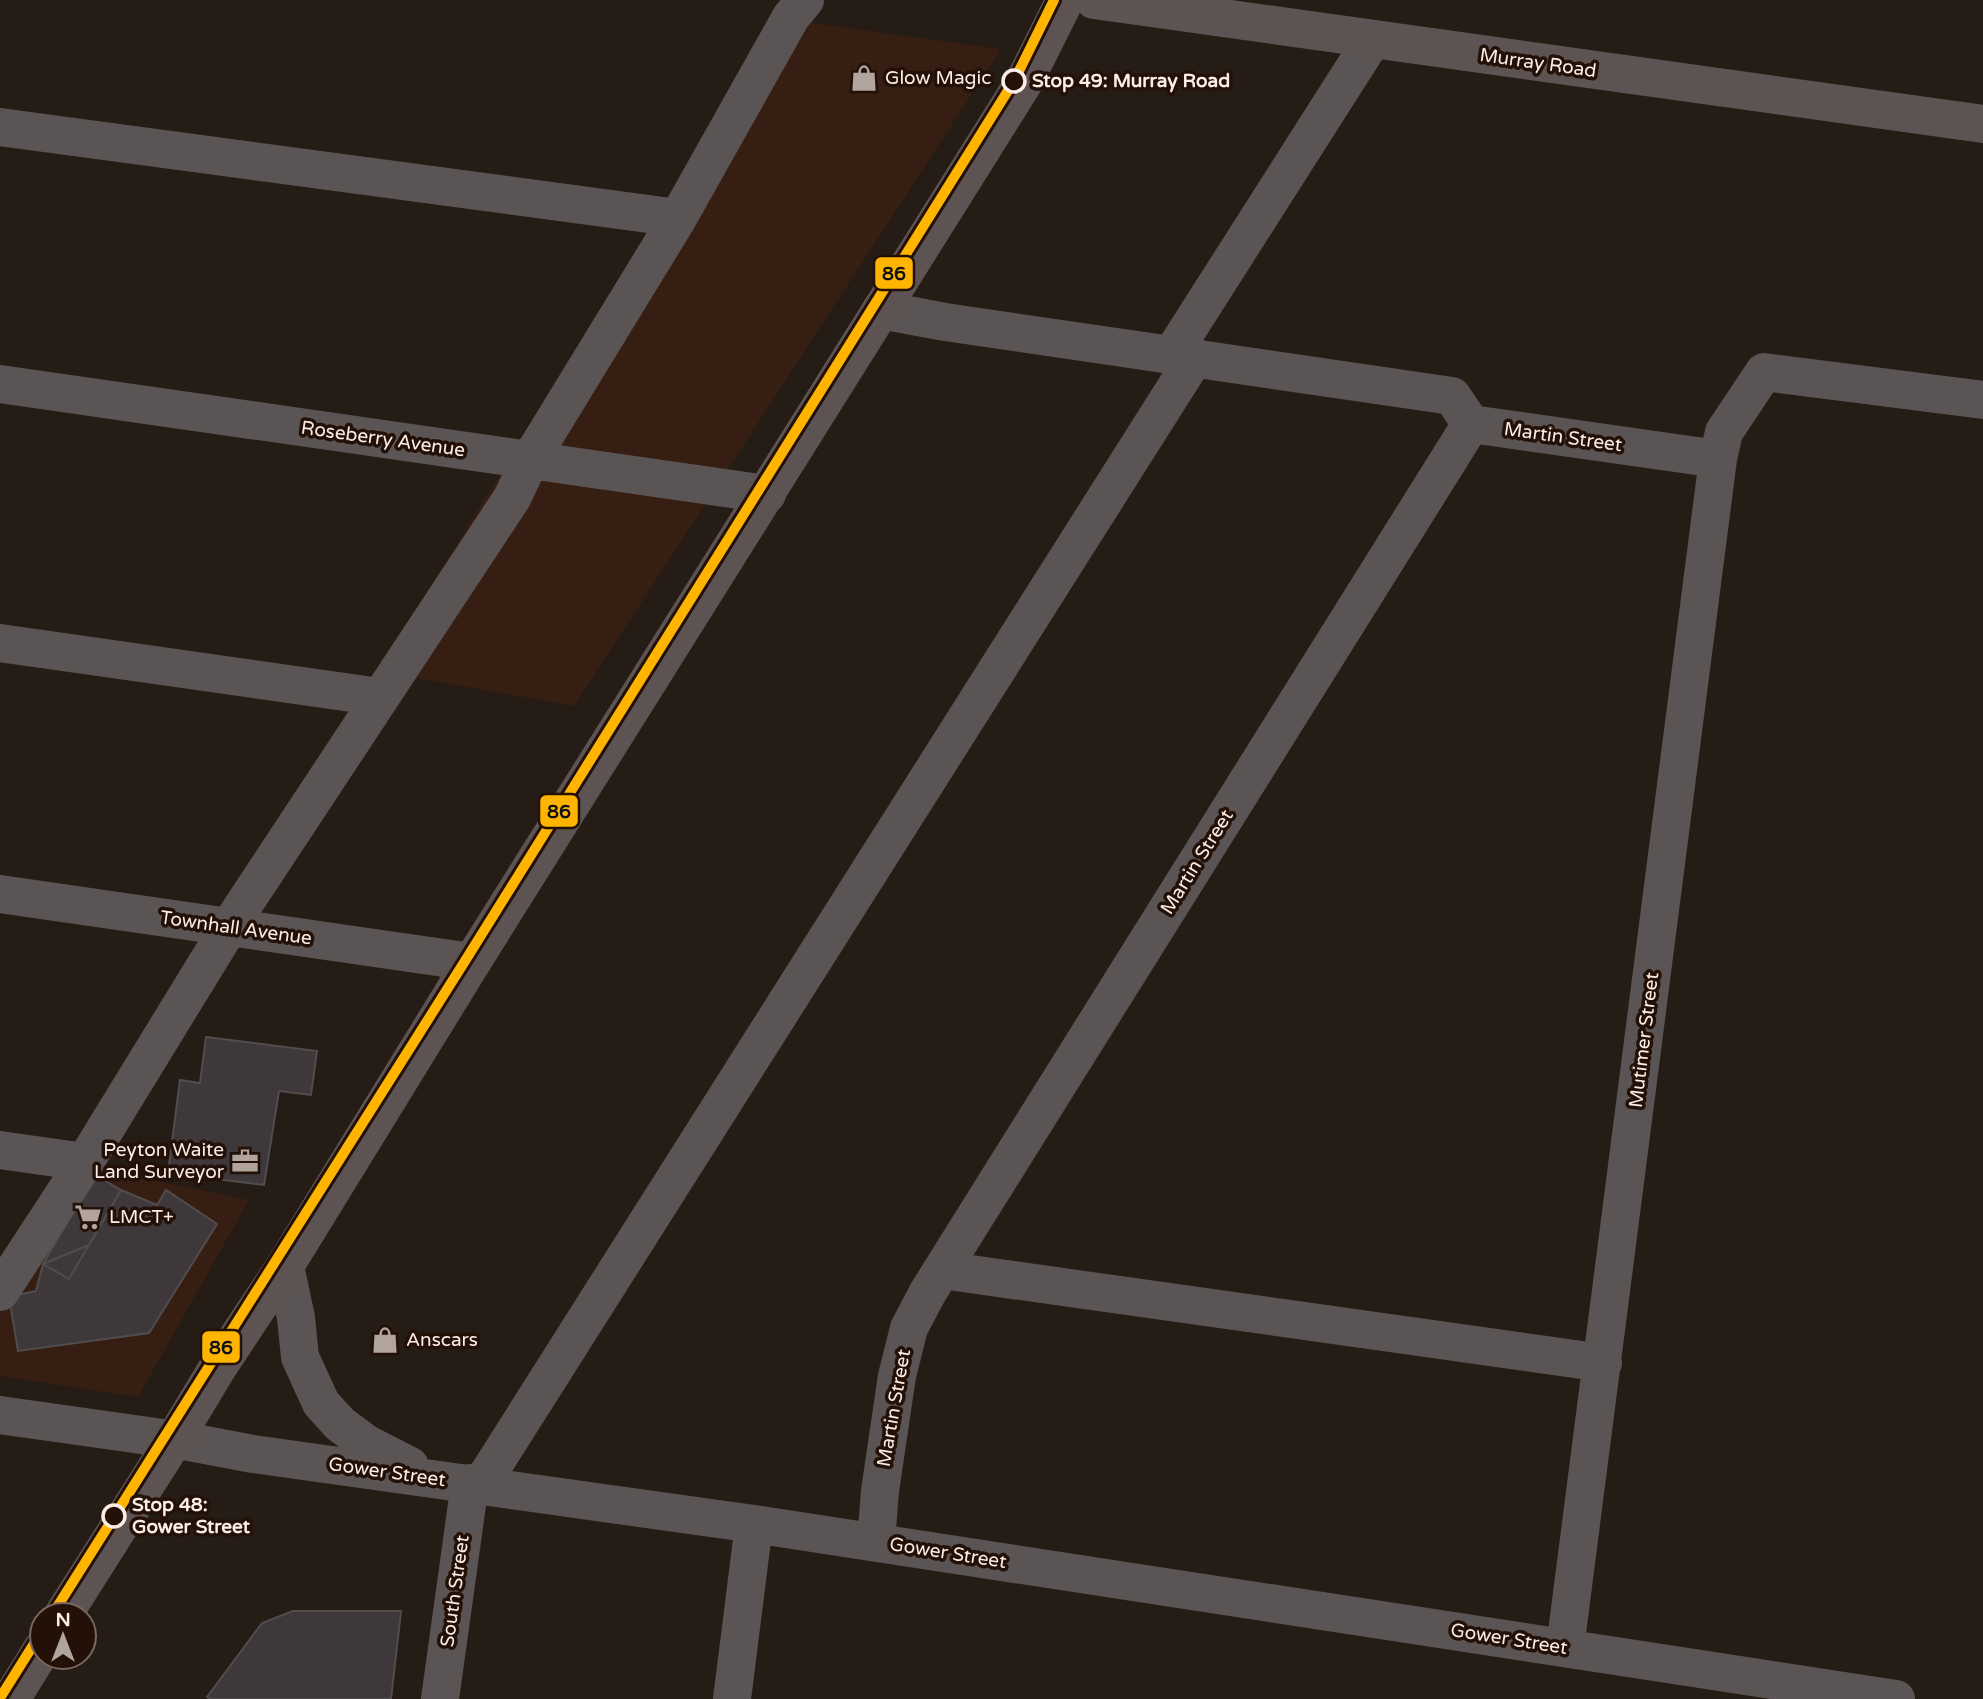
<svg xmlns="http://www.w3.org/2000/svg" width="1983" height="1699" font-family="'Varela Round',sans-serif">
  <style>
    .built { fill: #361e12 }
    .building { fill: #3e383b; stroke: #514c4e; stroke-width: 2 }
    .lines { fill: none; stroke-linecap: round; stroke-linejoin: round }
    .minor { stroke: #5b5454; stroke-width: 38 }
    .major { stroke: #5d5352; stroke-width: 38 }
    .tram-1-casing { stroke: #231007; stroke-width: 16 }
    .tram-1 { stroke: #ffb500; stroke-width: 10 }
    .stop-dot { fill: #231007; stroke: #fbede6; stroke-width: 3.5 }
    .labels { text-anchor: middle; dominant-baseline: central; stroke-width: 7; stroke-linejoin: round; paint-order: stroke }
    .street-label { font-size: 19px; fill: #fbede6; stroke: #231007 }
    .poi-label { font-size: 19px; fill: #fbede6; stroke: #231007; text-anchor: start }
    .stop-label { font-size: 19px; font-weight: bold; fill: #fbede6; stroke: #231007; text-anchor: start }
    .line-badge { stroke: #231007; stroke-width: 2.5 }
    .pale-badge-label { font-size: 19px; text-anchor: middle; font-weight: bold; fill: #111 }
  </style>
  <rect width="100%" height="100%" fill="#261c16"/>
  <!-- built -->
  <path class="built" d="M 783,19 L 1001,49 L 574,706 L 378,671 Z
    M 95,1168 L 249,1200 L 138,1397 L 0,1376 L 0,1302 Z"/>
  <!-- building -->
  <path class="building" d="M 206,1037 L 317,1051 L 311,1095 L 279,1091 L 264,1185 L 168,1173 L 180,1080 L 200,1083 Z
    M 95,1175 L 121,1190 L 69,1279 L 43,1264 Z
    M 121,1190 L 157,1205 L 166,1190 L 217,1224 L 149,1333 L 18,1351 L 9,1297 L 36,1291 L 43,1264 L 89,1245 Z
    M 293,1611 L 401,1611 L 391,1699 L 210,1699 L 207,1697 L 262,1623 Z"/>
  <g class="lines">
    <!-- minor -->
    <path class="minor" d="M 0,127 L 678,218
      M 881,310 L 945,322 L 1452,396 L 1471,424
      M 1172,354 L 1372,40
      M 0,384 L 767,494
      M 0,643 L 380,697
      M 0,894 L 472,962
      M 0,1150 L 85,1162
      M 285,1266 L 296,1318 L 300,1357 L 321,1403 L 340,1424 L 367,1444 L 410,1466
      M 942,1270 L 1603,1363
      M 0,1292 L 85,1162 L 229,927 L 512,498 L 530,460 L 678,218 L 791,17 L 805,0
      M 0,1415 L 184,1441 L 253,1454 L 754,1524 L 1896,1699
      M 481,1485 L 1195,357
      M 876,1542 L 880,1491 L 897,1376 L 909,1328 L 928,1292 L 1471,424 L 1718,459
      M 1565,1648 L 1718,459 L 1724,432 L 1764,372 L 1983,400
      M 440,1699 L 470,1483
      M 732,1699 L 754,1524"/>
    <!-- major -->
    <path class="major" d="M 1094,0 L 1983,124
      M 63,1615 L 174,1440 L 218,1367 L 285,1266 L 472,962 L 1024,82 L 1065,0
      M 11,1699 L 42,1649"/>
    <defs>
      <path id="tram-1" d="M 52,1615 L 465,961 L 1014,81 L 1054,0
        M 0,1698 L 42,1631"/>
    </defs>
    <!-- tram-1 casing -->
    <use href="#tram-1" class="tram-1-casing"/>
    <!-- tram-1 -->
    <use href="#tram-1" class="tram-1"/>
  </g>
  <!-- icons -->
  <defs>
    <symbol id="shop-bare" viewBox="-9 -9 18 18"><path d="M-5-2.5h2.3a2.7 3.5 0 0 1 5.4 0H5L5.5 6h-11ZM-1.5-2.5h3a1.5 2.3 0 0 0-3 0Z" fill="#b0a49d" stroke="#231007" stroke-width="2.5" paint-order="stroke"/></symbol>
    <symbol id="office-bare" viewBox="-9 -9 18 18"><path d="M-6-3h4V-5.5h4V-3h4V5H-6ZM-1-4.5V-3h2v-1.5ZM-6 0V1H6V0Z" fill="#b0a49d" stroke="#231007" stroke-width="2.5" paint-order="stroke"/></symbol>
    <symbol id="supermarket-bare" viewBox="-9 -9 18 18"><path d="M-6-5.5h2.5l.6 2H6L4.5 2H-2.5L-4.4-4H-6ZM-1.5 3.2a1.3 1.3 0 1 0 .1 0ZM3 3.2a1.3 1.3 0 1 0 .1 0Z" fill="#b0a49d" stroke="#231007" stroke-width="2.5" paint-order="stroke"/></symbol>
  </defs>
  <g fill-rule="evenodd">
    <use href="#shop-bare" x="845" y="59" width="38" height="38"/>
    <use href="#office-bare" x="226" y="1142" width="38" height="38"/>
    <use href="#supermarket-bare" x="69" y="1198" width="38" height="38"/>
    <use href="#shop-bare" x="366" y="1321" width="38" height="38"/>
  </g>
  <!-- markers -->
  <g class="stop-dot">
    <circle cx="1014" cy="81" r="11"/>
    <circle cx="114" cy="1516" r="11"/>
  </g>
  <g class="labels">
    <!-- street labels -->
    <g class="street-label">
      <text transform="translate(1538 63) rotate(8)">Murray Road</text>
      <text transform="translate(1563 437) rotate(8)">Martin Street</text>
      <text transform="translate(383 439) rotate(8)">Roseberry Avenue</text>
      <text transform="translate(1197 862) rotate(-58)">Martin Street</text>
      <text transform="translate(236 928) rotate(8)">Townhall Avenue</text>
      <text transform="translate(1644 1040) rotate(-83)">Mutimer Street</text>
      <text transform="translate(894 1408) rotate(-80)">Martin Street</text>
      <text transform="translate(387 1472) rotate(8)">Gower Street</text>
      <text transform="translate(948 1553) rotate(9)">Gower Street</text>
      <text transform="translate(455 1591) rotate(-82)">South Street</text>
      <text transform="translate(1509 1639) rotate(9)">Gower Street</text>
    </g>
    <!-- poi labels -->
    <g class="poi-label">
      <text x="885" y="78">Glow Magic</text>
      <text x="224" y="1150" text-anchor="end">Peyton Waite<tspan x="224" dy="22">Land Surveyor</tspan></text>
      <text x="109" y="1217">LMCT+</text>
      <text x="406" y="1340">Anscars</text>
    </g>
    <!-- stop labels -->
    <g class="stop-label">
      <text x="1032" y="81">Stop 49: Murray Road</text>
      <text x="132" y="1505">Stop 48:<tspan x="132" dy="22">Gower Street</tspan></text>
    </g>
  </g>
  <g class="line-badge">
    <rect x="874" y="256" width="40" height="34" rx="7" fill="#ffb500"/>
    <rect x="539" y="794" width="40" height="34" rx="7" fill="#ffb500"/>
    <rect x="201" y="1330" width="40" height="34" rx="7" fill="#ffb500"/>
  </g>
  <g class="pale-badge-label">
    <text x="894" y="280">86</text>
    <text x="559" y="818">86</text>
    <text x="221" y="1354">86</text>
  </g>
  <!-- north arrow -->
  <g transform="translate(63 1636)"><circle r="33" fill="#231007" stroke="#796860" stroke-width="2"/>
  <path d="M0-5L12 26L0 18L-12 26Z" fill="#b0a49d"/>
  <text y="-10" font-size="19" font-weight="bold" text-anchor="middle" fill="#fbede6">N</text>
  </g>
</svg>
